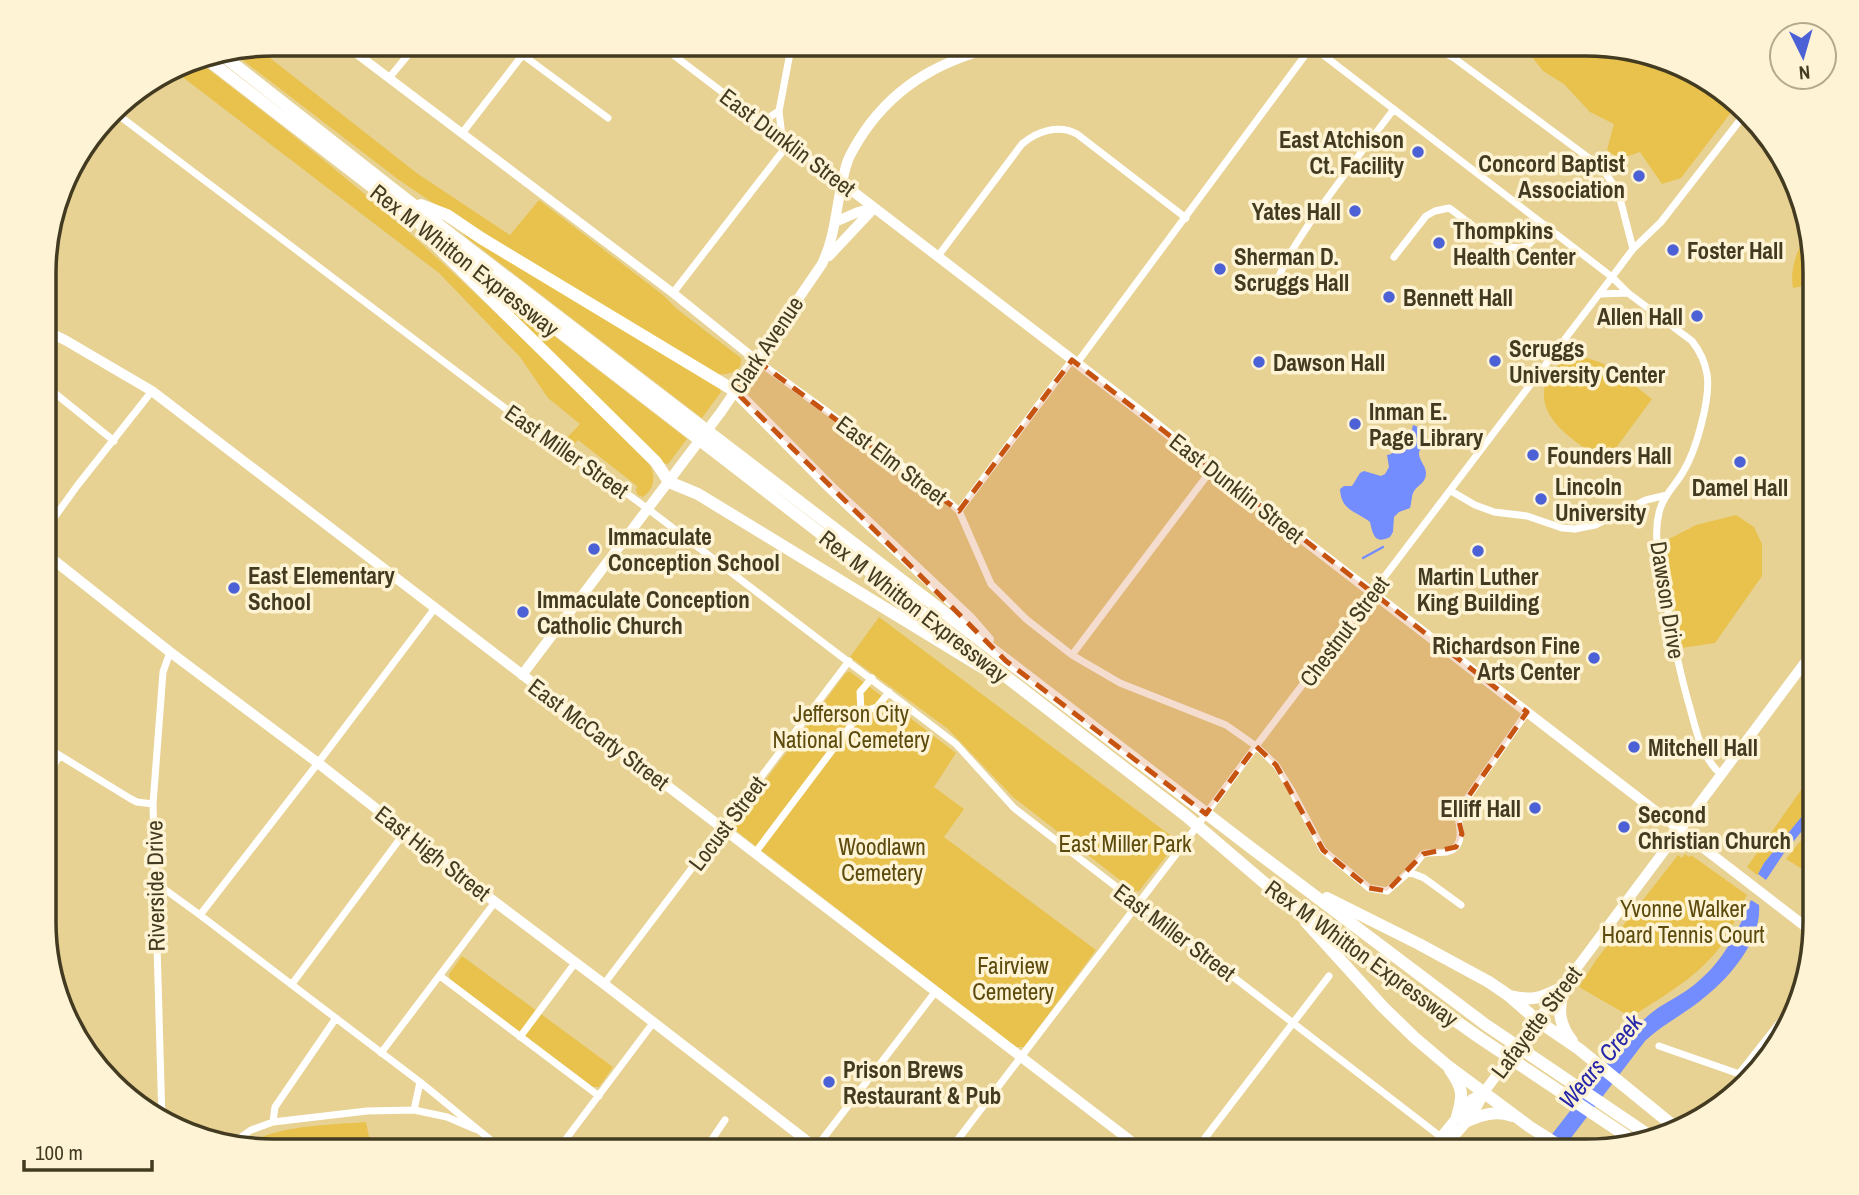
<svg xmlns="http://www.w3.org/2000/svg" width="1859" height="1195" font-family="'Archivo Narrow',sans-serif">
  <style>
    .green { fill: #e8c24c }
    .water { fill: #738dfe }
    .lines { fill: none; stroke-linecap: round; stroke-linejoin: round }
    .stream { stroke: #738dfe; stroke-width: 2.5 }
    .minor { stroke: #fff; stroke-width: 7 }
    .tertiary { stroke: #fff; stroke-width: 9 }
    .secondary { stroke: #fff; stroke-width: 10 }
    .motorway { stroke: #fff; stroke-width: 12 }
    .marked { fill: #c75310; fill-opacity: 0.2; stroke: #c75310; stroke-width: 5; stroke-dasharray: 14 9; stroke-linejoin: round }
    .poi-dot { fill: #4c61d6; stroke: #fef4d5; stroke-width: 2.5 }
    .labels { text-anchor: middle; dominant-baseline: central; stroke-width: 7; stroke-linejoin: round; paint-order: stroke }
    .poi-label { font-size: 23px; font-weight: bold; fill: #433b21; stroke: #fef4d5; text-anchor: start }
    .street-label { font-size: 23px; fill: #433b21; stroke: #fef4d5 }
    .park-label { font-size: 23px; fill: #5d4b0d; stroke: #fef4d5 }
    .water-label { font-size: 24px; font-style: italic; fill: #2526a9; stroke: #fef4d5 }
    .rim { fill: none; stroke: #433b21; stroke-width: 3.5 }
  </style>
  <rect width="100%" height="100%" fill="#e7d294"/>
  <!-- green -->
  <path class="green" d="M 1525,44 L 1587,44 L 1660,56 L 1714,83 L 1736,106 L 1681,178 L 1662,184 L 1640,152 L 1619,159 L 1607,150 L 1614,124 L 1590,112 L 1564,84 L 1543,71 L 1529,53 Z
    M 256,47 L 418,174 L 510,235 L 539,200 L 663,295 L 677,309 L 741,358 C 743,373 727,375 715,374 L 463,223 L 399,180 L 232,52 Z
    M 195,59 C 266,113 336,168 403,227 C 488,303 568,384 649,464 C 656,476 655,488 643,497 L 638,495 L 636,491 L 637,486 L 578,440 L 570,449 L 561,444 L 580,424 L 548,398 L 520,357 L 439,273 L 172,69 L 185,61 Z
    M 462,232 L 720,388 L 721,392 L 702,418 L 466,237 Z
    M 1803,242 L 1811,247 L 1813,258 L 1809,285 L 1793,288 C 1790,274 1795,253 1803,242 Z
    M 474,274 L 687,439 L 668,464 L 662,463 Z
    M 1576,357 C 1605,357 1629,382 1652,399 L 1605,463 C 1581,444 1536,422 1545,385 C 1549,370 1561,361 1576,357 Z
    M 1736,515 L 1754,527 L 1762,544 L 1762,576 L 1715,643 L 1681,648 L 1665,541 L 1696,525 Z
    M 879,617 L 1178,841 L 1139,891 L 1134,891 L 1013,797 L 948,729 L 850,657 Z
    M 849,671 L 956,753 L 934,787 L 964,809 L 944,837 L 1096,950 L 1024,1047 L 1013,1047 C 922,972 827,902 734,829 L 732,825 L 845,674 Z
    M 1815,770 L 1815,800 L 1764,863 L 1758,874 L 1757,875 L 1747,867 Z
    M 1815,823 L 1815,877 L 1786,859 Z
    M 1685,854 L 1689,857 L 1691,855 L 1747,895 C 1739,908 1735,922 1728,935 C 1706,973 1666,994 1631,1017 L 1579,987 L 1596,960 L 1678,855 L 1682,858 Z
    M 462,956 L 613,1067 L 599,1087 L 593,1087 L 450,979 L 449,974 Z
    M 366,1122 L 372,1151 L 272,1151 L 244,1147 C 270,1125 333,1125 366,1122 Z"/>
  <!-- water -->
  <path class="water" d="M 1413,425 C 1423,428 1428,436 1422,447 C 1422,448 1420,450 1419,452 C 1418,459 1426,466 1426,473 C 1426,483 1418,485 1414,491 C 1411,496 1412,502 1410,508 L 1399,512 L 1394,517 L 1393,532 L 1390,537 C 1374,545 1373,534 1370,522 C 1356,511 1341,511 1340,489 L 1344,486 L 1352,486 L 1360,473 L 1364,471 L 1381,476 L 1385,474 L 1389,467 L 1387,455 L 1391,454 L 1396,449 L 1403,448 C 1403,439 1412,435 1413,425 Z
    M 1815,800 L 1815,815 L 1784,853 L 1766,880 L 1758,874 L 1764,863 Z
    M 1751,900 L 1759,905 C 1762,939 1731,976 1706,996 C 1687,1013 1664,1023 1645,1041 L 1561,1151 L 1539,1151 L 1632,1031 C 1641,1022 1650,1013 1661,1006 C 1672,999 1684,993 1694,985 C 1723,962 1737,933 1751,900 Z"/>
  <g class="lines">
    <!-- stream -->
    <path class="stream" d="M 1363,558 L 1383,547"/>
    <!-- minor -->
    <path class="minor" d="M 508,44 L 608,118
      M 659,44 L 842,183
      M 1309,44 L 1612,277 L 1628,293 L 1692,341 C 1699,350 1705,362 1707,374 C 1711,398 1696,451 1683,472 C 1675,486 1662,497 1659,513 C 1653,536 1660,560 1663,583 C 1670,625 1678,667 1690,708 C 1694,722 1697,737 1703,749 C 1708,760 1713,768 1722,775
      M 1427,44 L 1454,58 L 1601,167 L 1618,191 L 1633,249
      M 1451,44 L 1454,58
      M 389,78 L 417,44
      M 113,111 L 555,446 L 603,476 L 648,509 L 956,744 L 1014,808 L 1441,1137
      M 779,111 L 782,137
      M 762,122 L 779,111 L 790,53 L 795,44
      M 463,132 L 531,44
      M 938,256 L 1022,144 C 1037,131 1059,124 1077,134 L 1186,218
      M 1394,257 L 1426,216 L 1435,211 L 1449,208 C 1467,220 1505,256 1526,246 C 1534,242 1540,232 1545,225
      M 1274,292 C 1281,265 1294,247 1309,224 C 1336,185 1365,147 1394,109
      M 673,293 L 789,143
      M 1600,294 L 1628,293
      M 756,360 L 937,491 L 959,511 L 991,584 L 1026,619 L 1072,655 L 1120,683 L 1226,725 L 1256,746 L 1276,765 L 1292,791 L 1323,850 L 1369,888 L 1387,891 L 1409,872 L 1424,878 L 1461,905
      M 1077,363 L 1312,46
      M 46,386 L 114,441
      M 1451,491 L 1475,505 L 1494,512 L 1527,516 L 1562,528 L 1575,529 L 1595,525 L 1646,500 L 1667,495
      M 959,511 L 1072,360
      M 46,529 L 77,486 L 152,391
      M 1072,655 L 1212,469
      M 861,712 L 860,692 L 872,678
      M 46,747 L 131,799 L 137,802 L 153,804
      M 46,779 L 59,756
      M 755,853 L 861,712 L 877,707 L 889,692
      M 1409,872 L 1423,854 C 1430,852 1439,853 1446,852 C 1466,848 1460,826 1457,813 L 1527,712
      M 156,883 L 200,915 L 420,1082 L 414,1110
      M 200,915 L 318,763 L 435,608
      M 440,976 L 599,1096
      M 292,984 L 405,832
      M 604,984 L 849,661
      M 520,1037 L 575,963
      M 1659,1046 L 1748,1077
      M 381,1053 L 495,902
      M 1739,1074 L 1791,1008
      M 420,1082 C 449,1105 476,1129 505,1151
      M 162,1121 L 153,804 L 163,672 L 170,652
      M 273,1122 L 275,1107 L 336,1018
      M 1449,1143 L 1460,1151
      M 231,1144 L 251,1130 L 273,1122 L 367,1111 L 414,1110 L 447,1117 L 475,1129
      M 815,1149 L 936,991
      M 557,1151 L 653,1023
      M 704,1151 L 725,1120
      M 949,1151 L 1183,845 L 1256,746 L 1612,277 L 1633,249 L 1661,222 L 1744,115
      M 1195,1151 L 1329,976"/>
    <!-- tertiary -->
    <path class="tertiary" d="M 344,44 L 673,293 L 756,360"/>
    <!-- secondary -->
    <path class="secondary" d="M 842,183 L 1138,410 L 1222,477 L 1815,934
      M 835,222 L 858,212 L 874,208
      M 829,256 L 874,208
      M 46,331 L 65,340 L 152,391 L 1144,1151
      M 46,554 L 170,652 L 318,763 L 495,902 L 604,984 L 820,1151
      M 522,675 L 721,412 L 822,264 C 838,231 836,194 848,160 C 852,151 858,141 864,132 C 899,81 947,58 1006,44
      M 1439,1150 L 1441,1137 L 1472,1099 L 1484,1092
      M 1438,1151 C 1457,1135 1475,1115 1484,1092 L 1815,649"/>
    <!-- motorway -->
    <path class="motorway" d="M 221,54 L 453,236 L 1254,850 L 1486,1025 L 1650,1136
      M 204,57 L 1185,815 L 1289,904 L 1480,1038 L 1634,1141
      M 421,205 L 447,215 L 481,238 L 735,391 L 830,487 L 969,618 L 988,640
      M 438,247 L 656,462 L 669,482 L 698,494 L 983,668
      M 1327,898 L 1419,944 L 1489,982 L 1508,995 L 1538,1021 L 1579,1049 L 1676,1128
      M 1306,922 L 1383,1007 L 1415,1038 L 1448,1066 L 1530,1127 L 1568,1151
      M 1563,987 C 1559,1009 1557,1022 1572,1041
      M 1510,996 C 1533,1002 1543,997 1563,987
      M 1450,1070 C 1464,1089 1463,1096 1457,1117
      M 1465,1122 C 1481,1115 1496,1110 1512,1116"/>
  </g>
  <!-- marked area -->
  <path class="marked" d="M 756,360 L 959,511 L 1072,360 L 1527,712 L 1457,813 L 1462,834 L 1456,847 L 1423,854 L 1387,891 L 1369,888 L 1323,850 L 1276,765 L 1256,746 L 1206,814 L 1006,661 L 735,391 Z"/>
  <!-- markers -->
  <g class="poi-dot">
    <circle cx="1418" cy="152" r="7"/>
    <circle cx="1639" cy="176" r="7"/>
    <circle cx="1355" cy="211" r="7"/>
    <circle cx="1439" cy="243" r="7"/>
    <circle cx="1673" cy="250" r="7"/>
    <circle cx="1220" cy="269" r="7"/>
    <circle cx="1389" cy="297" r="7"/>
    <circle cx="1697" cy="316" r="7"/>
    <circle cx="1495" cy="361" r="7"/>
    <circle cx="1259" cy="362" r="7"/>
    <circle cx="1355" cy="424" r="7"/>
    <circle cx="1533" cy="455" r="7"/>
    <circle cx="1740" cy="462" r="7"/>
    <circle cx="1541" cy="499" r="7"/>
    <circle cx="594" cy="549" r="7"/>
    <circle cx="1478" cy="551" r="7"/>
    <circle cx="234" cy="588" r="7"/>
    <circle cx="523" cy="612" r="7"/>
    <circle cx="1594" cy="658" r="7"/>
    <circle cx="1634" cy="747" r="7"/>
    <circle cx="1535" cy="808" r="7"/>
    <circle cx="1624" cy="827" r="7"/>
    <circle cx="829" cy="1082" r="7"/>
  </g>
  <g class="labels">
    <!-- poi labels -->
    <g class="poi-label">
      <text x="1404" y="139" text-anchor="end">East Atchison<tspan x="1404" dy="26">Ct. Facility</tspan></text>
      <text x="1625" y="163" text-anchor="end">Concord Baptist<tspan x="1625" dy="26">Association</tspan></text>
      <text x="1341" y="211" text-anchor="end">Yates Hall</text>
      <text x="1453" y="230">Thompkins<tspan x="1453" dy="26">Health Center</tspan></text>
      <text x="1687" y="250">Foster Hall</text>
      <text x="1234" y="256">Sherman D.<tspan x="1234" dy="26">Scruggs Hall</tspan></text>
      <text x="1403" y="297">Bennett Hall</text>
      <text x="1683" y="316" text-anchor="end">Allen Hall</text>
      <text x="1509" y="348">Scruggs<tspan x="1509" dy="26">University Center</tspan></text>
      <text x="1273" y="362">Dawson Hall</text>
      <text x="1369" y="411">Inman E.<tspan x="1369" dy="26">Page Library</tspan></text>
      <text x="1547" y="455">Founders Hall</text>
      <text x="1555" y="486">Lincoln<tspan x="1555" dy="26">University</tspan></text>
      <text x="1740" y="487" text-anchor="middle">Damel Hall</text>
      <text x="608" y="536">Immaculate<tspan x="608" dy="26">Conception School</tspan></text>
      <text x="248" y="575">East Elementary<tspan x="248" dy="26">School</tspan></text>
      <text x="1478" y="576" text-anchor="middle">Martin Luther<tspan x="1478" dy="26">King Building</tspan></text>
      <text x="537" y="599">Immaculate Conception<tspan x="537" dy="26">Catholic Church</tspan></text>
      <text x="1580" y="645" text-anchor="end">Richardson Fine<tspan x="1580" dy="26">Arts Center</tspan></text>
      <text x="1648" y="747">Mitchell Hall</text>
      <text x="1521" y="808" text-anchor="end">Elliff Hall</text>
      <text x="1638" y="814">Second<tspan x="1638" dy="26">Christian Church</tspan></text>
      <text x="843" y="1069">Prison Brews<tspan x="843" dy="26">Restaurant &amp; Pub</tspan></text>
    </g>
    <!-- street labels -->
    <g class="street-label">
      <text transform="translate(788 142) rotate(37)">East Dunklin Street</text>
      <text transform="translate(465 260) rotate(38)">Rex M Whitton Expressway</text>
      <text transform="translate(766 345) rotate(-56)">Clark Avenue</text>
      <text transform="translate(567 451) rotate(35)">East Miller Street</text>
      <text transform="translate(892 460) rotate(37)">East Elm Street</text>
      <text transform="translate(1237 488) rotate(38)">East Dunklin Street</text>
      <text transform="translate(1668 600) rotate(81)">Dawson Drive</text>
      <text transform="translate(914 606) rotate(38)">Rex M Whitton Expressway</text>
      <text transform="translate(1344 631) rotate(-53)">Chestnut Street</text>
      <text transform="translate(599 734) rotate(37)">East McCarty Street</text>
      <text transform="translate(727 823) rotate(-53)">Locust Street</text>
      <text transform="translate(433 853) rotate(38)">East High Street</text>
      <text transform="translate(155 886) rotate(-91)">Riverside Drive</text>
      <text transform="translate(1175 932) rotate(37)">East Miller Street</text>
      <text transform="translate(1362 953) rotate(36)">Rex M Whitton Expressway</text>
      <text transform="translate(1536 1022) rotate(-53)">Lafayette Street</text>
    </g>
    <!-- park labels -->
    <g class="park-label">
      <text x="851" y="713">Jefferson City<tspan x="851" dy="26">National Cemetery</tspan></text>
      <text x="1125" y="843">East Miller Park</text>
      <text x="882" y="846">Woodlawn<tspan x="882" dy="26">Cemetery</tspan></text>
      <text x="1683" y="908">Yvonne Walker<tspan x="1683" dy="26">Hoard Tennis Court</tspan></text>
      <text x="1013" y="965">Fairview<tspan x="1013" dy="26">Cemetery</tspan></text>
    </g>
    <!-- water labels -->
    <g class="water-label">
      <text transform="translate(1600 1061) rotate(-50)">Wears Creek</text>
    </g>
  </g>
  <!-- crop -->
  <path d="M0 0H1859V1195H0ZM273 56H1586A217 217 0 0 1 1803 273V922A217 217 0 0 1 1586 1139H273A217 217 0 0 1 56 922V273A217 217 0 0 1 273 56Z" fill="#fef4d5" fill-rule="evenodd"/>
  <path class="rim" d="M273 56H1586A217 217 0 0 1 1803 273V922A217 217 0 0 1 1586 1139H273A217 217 0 0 1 56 922V273A217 217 0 0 1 273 56Z"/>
  <!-- north arrow -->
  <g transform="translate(1803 56) rotate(175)"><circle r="33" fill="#fef4d5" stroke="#b3aa8d" stroke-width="2"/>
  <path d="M0-5L12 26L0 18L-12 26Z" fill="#4c61d6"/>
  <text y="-10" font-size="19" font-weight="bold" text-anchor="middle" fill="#433b21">N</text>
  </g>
  <!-- scale -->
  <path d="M24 1160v10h128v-10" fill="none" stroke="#433b21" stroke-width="3.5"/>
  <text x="35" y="1160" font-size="21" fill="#433b21" stroke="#fef4d5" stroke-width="5" paint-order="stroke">100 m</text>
</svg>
